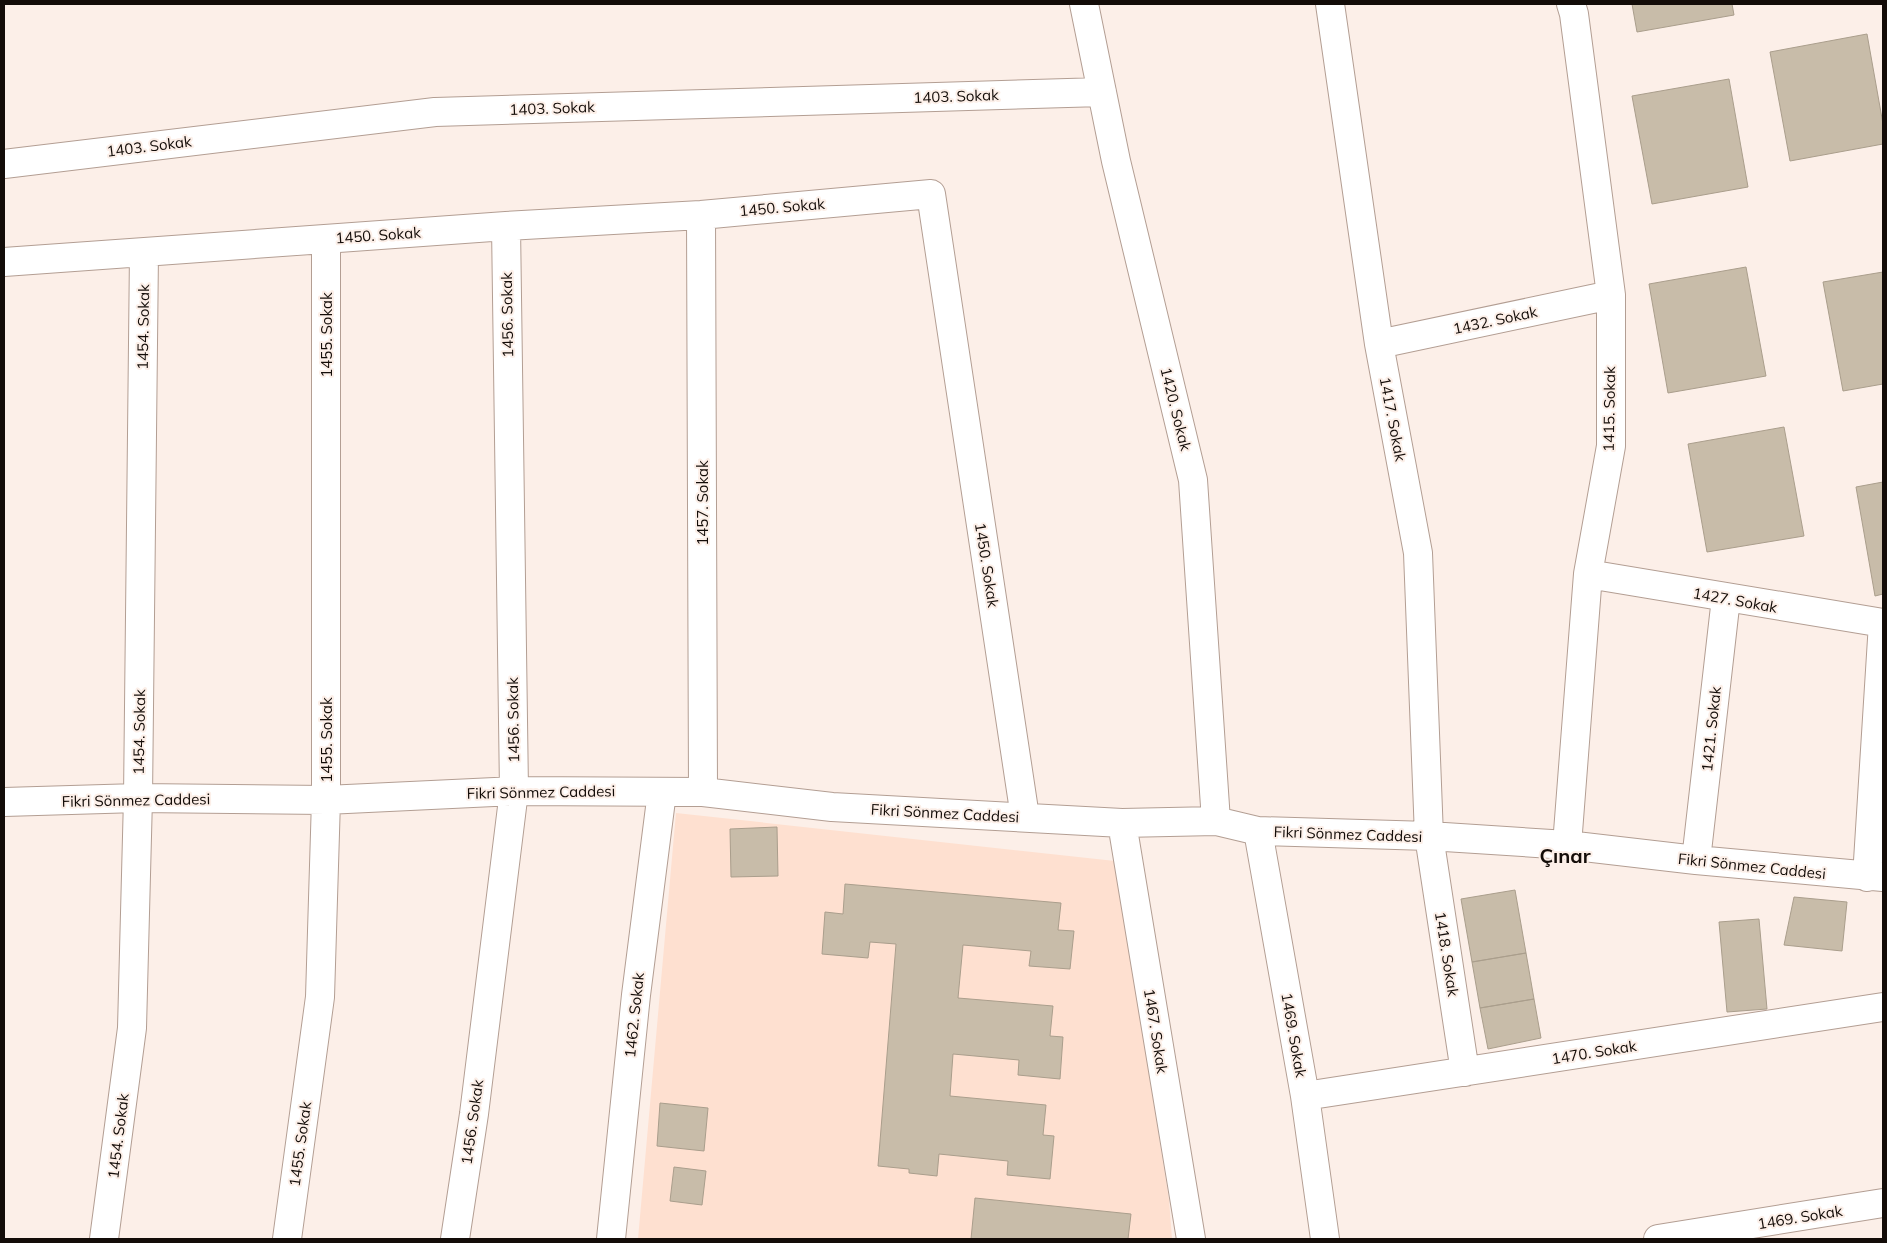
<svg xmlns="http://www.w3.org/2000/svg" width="1887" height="1243" font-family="Mulish,sans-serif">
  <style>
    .built { fill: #fee0d0 }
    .building { fill: #c8bca9; stroke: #aa9e8c }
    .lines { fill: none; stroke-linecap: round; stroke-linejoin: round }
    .street-casing { stroke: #b39e93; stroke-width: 30 }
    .street { stroke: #fff; stroke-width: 28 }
    .labels { text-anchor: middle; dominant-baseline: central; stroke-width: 4; stroke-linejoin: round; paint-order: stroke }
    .street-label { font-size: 15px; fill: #130c08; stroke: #fcefe8 }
    .district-label { font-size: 20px; font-weight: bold; fill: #130c08; stroke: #fcefe8 }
  </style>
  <rect width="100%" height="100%" fill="#fcefe8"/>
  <!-- built -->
  <path class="built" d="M 676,813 L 1115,861 L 1169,1200 L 1172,1239 L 638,1239 Z"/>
  <!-- building -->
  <path class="building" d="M 1632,4 L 1732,4 L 1734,15 L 1637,32 Z
    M 1867,34 L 1883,124 L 1883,144 L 1790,161 L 1770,52 Z
    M 1729,79 L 1748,187 L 1652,204 L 1632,96 Z
    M 1746,267 L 1766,376 L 1668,393 L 1649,284 Z
    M 1883,272 L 1883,384 L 1843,391 L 1823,282 Z
    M 1784,427 L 1804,536 L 1707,552 L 1688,444 Z
    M 1883,482 L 1883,594 L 1875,596 L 1856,487 Z
    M 777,827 L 778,876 L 731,877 L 730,829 Z
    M 845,884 L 1061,903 L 1058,930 L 1074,931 L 1070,969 L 1029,966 L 1031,951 L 963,945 L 958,998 L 1053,1006 L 1050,1036 L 1063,1037 L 1060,1079 L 1018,1075 L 1019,1060 L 953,1054 L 950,1096 L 1046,1105 L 1043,1135 L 1054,1136 L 1050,1179 L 1007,1175 L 1008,1161 L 939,1154 L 937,1176 L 909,1173 L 909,1169 L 878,1166 L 896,944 L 870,942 L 868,958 L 822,954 L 825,912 L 843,914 Z
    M 1515,890 L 1526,953 L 1472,962 L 1461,899 Z
    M 1794,897 L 1847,902 L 1842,951 L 1784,945 Z
    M 1759,919 L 1767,1009 L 1727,1012 L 1719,922 Z
    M 1526,953 L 1534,999 L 1480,1008 L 1472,962 Z
    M 1534,999 L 1541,1038 L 1488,1049 L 1480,1008 Z
    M 660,1103 L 708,1108 L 704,1151 L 657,1146 Z
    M 674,1167 L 706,1171 L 702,1205 L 670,1201 Z
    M 975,1198 L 1131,1214 L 1128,1239 L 971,1239 Z"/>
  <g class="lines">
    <defs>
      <path id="street" d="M 1084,4 L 1116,161 L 1193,480 L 1216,821
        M 1330,4 L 1379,344 L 1418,553 L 1429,836 L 1465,1072
        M 4,164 L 435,112 L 1102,92
        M 701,215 L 703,792
        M 4,262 L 506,226 L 701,215 L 931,194 L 1025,817
        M 1379,344 L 1611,295
        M 1588,574 L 1883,623 L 1867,877
        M 4,802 L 138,798 L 326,800 L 514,791 L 703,792 L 832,807 L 1122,823 L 1216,821 L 1258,831 L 1429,836 L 1567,845 L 1696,860 L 1883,877
        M 1122,823 L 1191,1239
        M 1258,831 L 1305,1096 L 1325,1239
        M 1567,845 L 1588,574 L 1611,446 L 1611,295 L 1574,14 L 1571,4
        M 1696,860 L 1726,598
        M 1305,1096 L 1883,1007
        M 104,1239 L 132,1028 L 138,798 L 144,252
        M 287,1239 L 320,997 L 326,800 L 326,239
        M 455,1239 L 474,1114 L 514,791 L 506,226
        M 611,1239 L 636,995 L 662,792
        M 1658,1239 L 1883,1203"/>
    </defs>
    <!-- street casing -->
    <use href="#street" class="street-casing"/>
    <!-- street -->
    <use href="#street" class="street"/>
  </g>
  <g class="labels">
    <!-- street labels -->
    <g class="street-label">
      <text transform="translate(956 96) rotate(-2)">1403. Sokak</text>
      <text transform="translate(552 108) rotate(-2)">1403. Sokak</text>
      <text transform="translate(149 146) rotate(-7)">1403. Sokak</text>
      <text transform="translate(782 207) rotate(-5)">1450. Sokak</text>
      <text transform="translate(378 235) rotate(-4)">1450. Sokak</text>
      <text transform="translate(507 315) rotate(-91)">1456. Sokak</text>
      <text transform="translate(1495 320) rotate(-12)">1432. Sokak</text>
      <text transform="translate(143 327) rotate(-89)">1454. Sokak</text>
      <text transform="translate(326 335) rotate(-90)">1455. Sokak</text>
      <text transform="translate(1176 409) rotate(76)">1420. Sokak</text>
      <text transform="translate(1609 409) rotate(-89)">1415. Sokak</text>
      <text transform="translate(1393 419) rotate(79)">1417. Sokak</text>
      <text transform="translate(702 503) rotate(-90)">1457. Sokak</text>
      <text transform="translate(987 565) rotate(81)">1450. Sokak</text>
      <text transform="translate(1735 600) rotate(10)">1427. Sokak</text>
      <text transform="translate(513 720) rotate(-91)">1456. Sokak</text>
      <text transform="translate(1711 729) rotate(-84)">1421. Sokak</text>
      <text transform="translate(139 732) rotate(-89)">1454. Sokak</text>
      <text transform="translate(326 740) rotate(-90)">1455. Sokak</text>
      <text transform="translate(541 792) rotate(-1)">Fikri Sönmez Caddesi</text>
      <text transform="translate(136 800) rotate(-1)">Fikri Sönmez Caddesi</text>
      <text transform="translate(945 813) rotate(3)">Fikri Sönmez Caddesi</text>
      <text transform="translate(1348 834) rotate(2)">Fikri Sönmez Caddesi</text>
      <text transform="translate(1752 866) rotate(6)">Fikri Sönmez Caddesi</text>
      <text transform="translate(1447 954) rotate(81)">1418. Sokak</text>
      <text transform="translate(634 1015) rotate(-84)">1462. Sokak</text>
      <text transform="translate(1156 1031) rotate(81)">1467. Sokak</text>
      <text transform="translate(1294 1035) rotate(80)">1469. Sokak</text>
      <text transform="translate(1594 1052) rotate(-9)">1470. Sokak</text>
      <text transform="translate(472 1122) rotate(-82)">1456. Sokak</text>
      <text transform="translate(118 1136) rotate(-83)">1454. Sokak</text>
      <text transform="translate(300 1144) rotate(-82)">1455. Sokak</text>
      <text transform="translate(1800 1217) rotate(-9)">1469. Sokak</text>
    </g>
    <!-- district labels -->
    <g class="district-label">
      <text x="1565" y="855">Çınar</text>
    </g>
  </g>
  <!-- border -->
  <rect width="1887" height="1243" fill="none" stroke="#130c08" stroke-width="10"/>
</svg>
